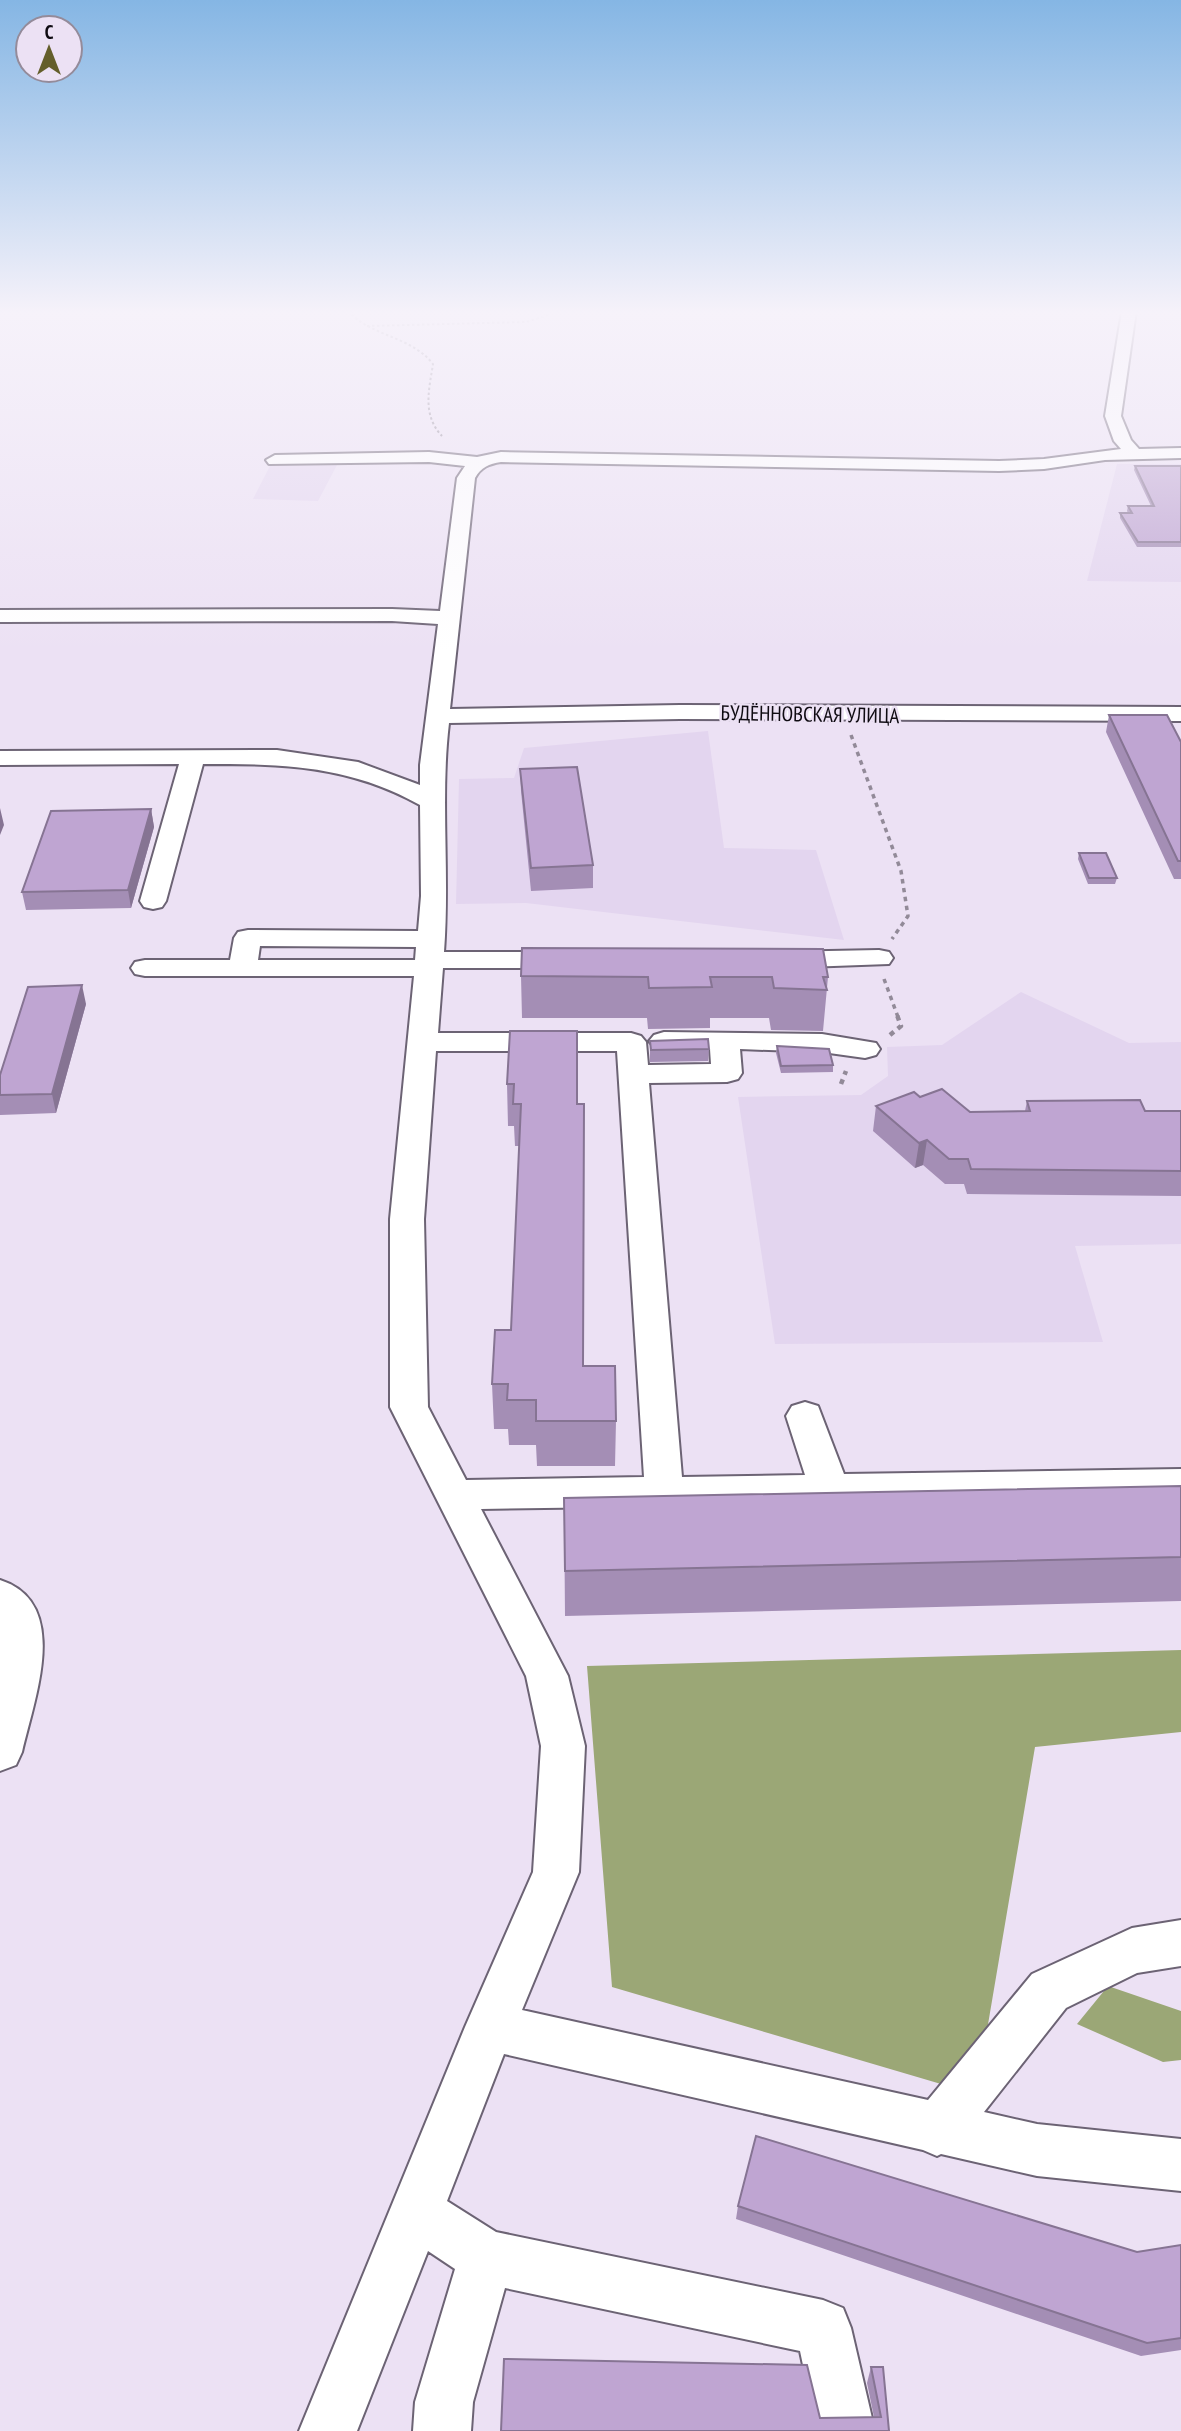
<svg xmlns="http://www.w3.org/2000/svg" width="1181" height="2431" font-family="'PT Sans Narrow',sans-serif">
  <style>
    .built { fill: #e3d5ef }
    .forest { fill: #9ba776 }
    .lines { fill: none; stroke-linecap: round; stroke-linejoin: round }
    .minor-casing { stroke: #6c6374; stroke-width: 4 }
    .path-far2 { stroke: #928a98; stroke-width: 2; stroke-dasharray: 2.5 2.5; stroke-linecap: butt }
    .path-far1 { stroke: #928a98; stroke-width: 3.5; stroke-dasharray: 4.5 4.5; stroke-linecap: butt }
    .path { stroke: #928a98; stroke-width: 4.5; stroke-dasharray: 5 5; stroke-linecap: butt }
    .minor { fill: #fff; fill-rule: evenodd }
    .wall { fill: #a48eb5 }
    .shaded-wall { fill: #867493 }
    .building { fill: #bfa5d2; stroke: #867493; stroke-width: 2 }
    .labels { text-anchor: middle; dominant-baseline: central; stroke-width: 5; stroke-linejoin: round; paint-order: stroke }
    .far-street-label { font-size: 21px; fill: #0f0b12; stroke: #ece1f4 }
  </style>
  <rect width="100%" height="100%" fill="#ece1f4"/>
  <!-- built -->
  <path class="built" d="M 1117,464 L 1181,464 L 1181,582 L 1087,581 Z
    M 337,465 L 318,501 L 253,499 L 270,466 Z
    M 708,731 L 724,848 L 816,850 L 844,940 L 526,903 L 456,904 L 459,779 L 514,778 L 524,748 Z
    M 1021,992 L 1129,1043 L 1181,1042 L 1181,1244 L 1075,1246 L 1103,1342 L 775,1344 L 738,1097 L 861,1095 L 888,1076 L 887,1047 L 942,1045 Z"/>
  <!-- forest -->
  <path class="forest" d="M 1181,1650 L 1181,1732 L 1035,1747 L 983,2054 L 941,2084 L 612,1987 L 587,1666 Z
    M 1108,1986 L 1181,2011 L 1181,2060 L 1163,2062 L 1077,2024 Z"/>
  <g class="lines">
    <defs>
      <path id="minor" d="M 1122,311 L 1136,311 L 1121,416 L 1131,440 L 1139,449 L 1181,448 L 1181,458 L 1105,460 L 1044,469 L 999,471 L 501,462 C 489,464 481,467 475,478 L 450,709 L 680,705 L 1181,707 L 1181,721 L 680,719 L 449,723 C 440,799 450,875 444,952 L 567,952 L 577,954 L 581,960 L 577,966 L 567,968 L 443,968 L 438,1033 L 631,1033 L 641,1036 L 646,1042 L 648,1065 L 711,1064 L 710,1049 L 664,1050 L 654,1047 L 649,1041 L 654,1035 L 664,1032 L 822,1034 L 876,1043 L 880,1049 L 876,1055 L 865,1058 L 822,1052 L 740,1049 L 742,1073 L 738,1079 L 727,1082 L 649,1083 L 682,1477 L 805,1475 L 786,1416 L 792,1406 L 805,1402 L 818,1406 L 844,1474 L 1181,1469 L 1181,1499 L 481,1509 L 568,1676 L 585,1746 L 579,1872 L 522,2010 L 928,2100 L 1032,1974 L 1132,1928 L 1181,1920 L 1181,1966 L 1137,1973 L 1066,2008 L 984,2112 L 1037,2124 L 1181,2139 L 1181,2191 L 1037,2176 L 941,2154 L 937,2156 L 923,2150 L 504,2054 L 447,2201 L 496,2232 L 823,2300 L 843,2308 L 851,2328 L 875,2431 L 817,2431 L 800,2351 L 505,2288 L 473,2402 L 471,2431 L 413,2431 L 415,2402 L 455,2269 L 428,2251 L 357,2431 L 299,2431 L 465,2027 L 533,1872 L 541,1746 L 526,1676 L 390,1407 L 390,1219 L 414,976 L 145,976 L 135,974 L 131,968 L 135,962 L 145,960 L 230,960 L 234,938 L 238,932 L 248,930 L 418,931 L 421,896 L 420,805 C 348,765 283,764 203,764 L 166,901 L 162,907 L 153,909 L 144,907 L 140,901 L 179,764 L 0,765 L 0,751 L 277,750 L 358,762 L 420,785 L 420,765 L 438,624 L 392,621 L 0,622 L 0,610 L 392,609 L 440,611 L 457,478 L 465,466 L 429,462 L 269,464 L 266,460 L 275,455 L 429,452 L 477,457 L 501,452 L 999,461 L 1044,459 L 1121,449 L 1114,441 L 1105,416 ZM 260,946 L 416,947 L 415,960 L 258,960 ZM 436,1051 L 617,1051 L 644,1477 L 466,1480 L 428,1407 L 424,1219 Z
        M 879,950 L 889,952 L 893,958 L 889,964 L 778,968 L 768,966 L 764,960 L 768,954 L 778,952 Z
        M 0,1580 C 72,1603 34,1699 22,1752 L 16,1765 L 0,1771 Z"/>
    </defs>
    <!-- minor casing -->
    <use href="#minor" class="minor-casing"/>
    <!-- path-far2 -->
    <path class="path-far2" d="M 348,311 C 372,337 411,336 433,364 C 429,390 422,415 442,436
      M 367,326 L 526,322 L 561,311"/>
    <!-- path-far1 -->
    <path class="path-far1" d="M 851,735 L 901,871 L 908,916 L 892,939
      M 884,979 L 898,1017"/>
    <!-- path -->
    <path class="path" d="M 890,1035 L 901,1026 L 897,1015
      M 841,1084 L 846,1071"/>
    <!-- minor -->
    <use href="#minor" class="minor"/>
  </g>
  <!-- wall -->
  <path class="wall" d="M 1135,466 L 1181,466 L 1181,547 L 1137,547 L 1120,518 L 1120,513 L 1128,513 L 1127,511 L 1128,506 L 1151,506 L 1134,470 Z
    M 1109,715 L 1181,742 L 1181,879 L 1174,879 L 1106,732 Z
    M 520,769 L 593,865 L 593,888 L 531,891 L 521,791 Z
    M 151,809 L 154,827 L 131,908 L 26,910 L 22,892 Z
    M 1079,853 L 1117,878 L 1115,884 L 1088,884 L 1078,859 Z
    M 521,976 L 828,977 L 823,1031 L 771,1030 L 769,1018 L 710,1018 L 710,1028 L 648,1029 L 647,1018 L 522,1018 Z
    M 86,1004 L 56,1113 L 0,1115 L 0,1075 Z
    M 510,1031 L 577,1104 L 583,1366 L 616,1421 L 615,1466 L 537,1466 L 536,1445 L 509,1445 L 508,1429 L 494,1429 L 492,1384 L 511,1330 L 519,1146 L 515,1146 L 514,1126 L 508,1126 L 507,1084 Z
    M 650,1041 L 709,1049 L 708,1061 L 650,1062 Z
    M 777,1046 L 833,1065 L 833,1072 L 781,1073 L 776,1053 Z
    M 920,1097 L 970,1112 L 1025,1111 L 1027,1101 L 1145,1111 L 1181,1111 L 1181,1196 L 967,1194 L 964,1184 L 945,1184 L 923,1165 L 915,1168 L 873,1131 L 876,1106 Z
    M 1181,1486 L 1181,1601 L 565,1616 L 564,1498 Z
    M 738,2206 L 1137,2252 L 1181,2245 L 1181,2350 L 1141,2356 L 736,2219 Z
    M 871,2367 L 889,2431 L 820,2418 L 874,2417 L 867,2383 Z"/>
  <!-- shaded-wall -->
  <path class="shaded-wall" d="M 0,808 L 4,825 L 0,835 Z
    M 151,809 L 154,827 L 131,908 L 128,890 Z
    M 82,985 L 86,1004 L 56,1113 L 52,1094 Z
    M 927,1140 L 923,1165 L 915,1168 L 919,1143 Z"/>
  <!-- building -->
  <path class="building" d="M 1135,466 L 1181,466 L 1181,542 L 1138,542 L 1120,513 L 1132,513 L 1128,506 L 1154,506 Z
    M 1109,715 L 1167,715 L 1181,742 L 1181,861 L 1178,861 Z
    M 577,767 L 593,865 L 531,868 L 520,769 Z
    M 151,809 L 128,890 L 22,892 L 51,811 Z
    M 1079,853 L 1106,853 L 1117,878 L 1089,878 Z
    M 522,948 L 823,949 L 828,977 L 823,977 L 827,990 L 774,988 L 772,977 L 710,977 L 712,987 L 649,988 L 648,977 L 521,976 Z
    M 82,985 L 52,1094 L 0,1095 L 0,1075 L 28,987 Z
    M 510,1031 L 577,1031 L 577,1104 L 584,1104 L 583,1366 L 615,1366 L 616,1421 L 536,1421 L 536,1400 L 507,1400 L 508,1384 L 492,1384 L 495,1330 L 511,1330 L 521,1104 L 513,1104 L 514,1084 L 507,1084 Z
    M 708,1039 L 709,1049 L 651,1050 L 650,1041 Z
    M 777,1046 L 829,1049 L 833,1065 L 781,1066 Z
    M 942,1089 L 970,1112 L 1030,1111 L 1027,1101 L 1140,1100 L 1145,1111 L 1181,1111 L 1181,1171 L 971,1169 L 968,1159 L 949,1159 L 927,1140 L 919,1143 L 876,1106 L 914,1092 L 920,1097 Z
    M 1181,1486 L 1181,1557 L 565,1571 L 564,1498 Z
    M 756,2136 L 1137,2252 L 1181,2245 L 1181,2338 L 1147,2343 L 738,2206 Z
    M 504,2359 L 807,2365 L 820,2418 L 881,2417 L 871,2367 L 883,2367 L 889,2431 L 501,2431 Z"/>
  <!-- sky -->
  <linearGradient id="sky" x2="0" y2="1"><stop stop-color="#85b6e4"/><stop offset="0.48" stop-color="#f6f2fa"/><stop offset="1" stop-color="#f6f2fa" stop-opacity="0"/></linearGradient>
  <rect width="1181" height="652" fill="url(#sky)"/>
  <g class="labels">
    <!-- far-street labels -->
    <g class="far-street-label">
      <text transform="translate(810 714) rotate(1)">БУДЁННОВСКАЯ УЛИЦА</text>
    </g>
  </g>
  <!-- north arrow -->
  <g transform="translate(49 49)"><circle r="33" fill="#ece1f4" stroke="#948b9a" stroke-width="2"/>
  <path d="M0-5L12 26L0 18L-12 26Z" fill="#645e2b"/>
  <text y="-10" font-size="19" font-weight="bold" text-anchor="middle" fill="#0f0b12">С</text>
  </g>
</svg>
